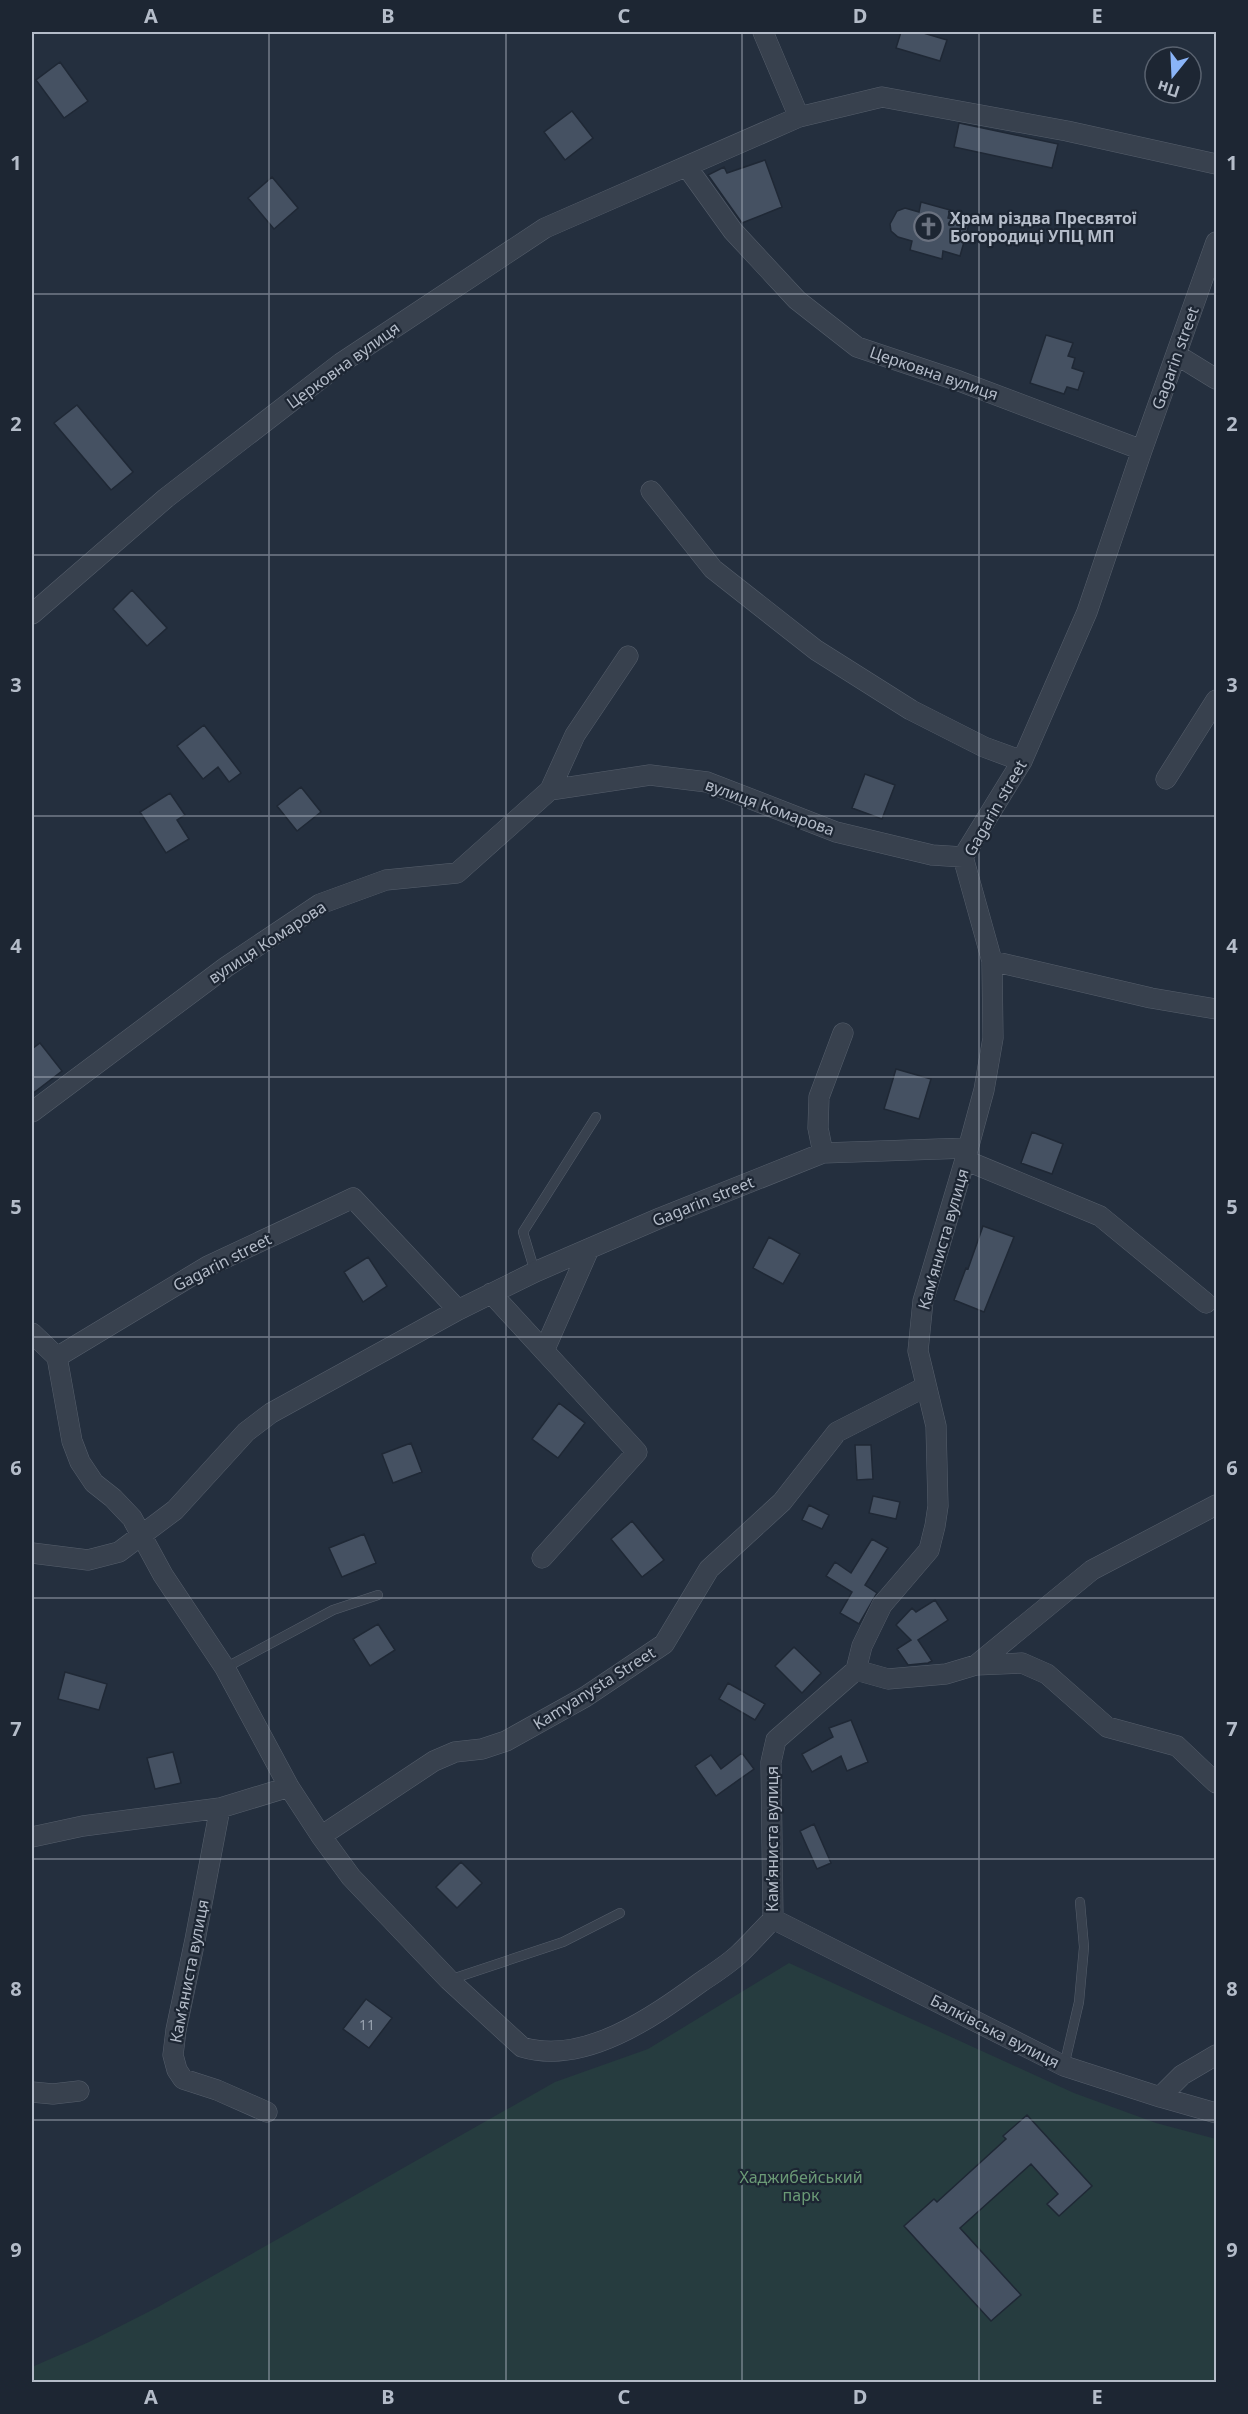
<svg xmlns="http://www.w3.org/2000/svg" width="1248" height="2414" font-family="'Noto Sans',sans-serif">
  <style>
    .green { fill: #263c3f }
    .building { fill: #455162; stroke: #1f2835; stroke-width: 1.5 }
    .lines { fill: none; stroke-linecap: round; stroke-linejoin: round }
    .service-casing { stroke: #565f6c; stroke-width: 10 }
    .minor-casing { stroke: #565f6c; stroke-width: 21 }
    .service { stroke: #38414e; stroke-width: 9 }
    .minor { stroke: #38414e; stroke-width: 20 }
    .grid { fill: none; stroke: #b4bcc9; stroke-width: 1.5; stroke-opacity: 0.55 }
    .labels { text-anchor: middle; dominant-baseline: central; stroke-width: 4.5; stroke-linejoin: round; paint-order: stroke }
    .number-label { font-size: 14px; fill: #98a1af }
    .poi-label { font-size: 16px; font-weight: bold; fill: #b4bcc9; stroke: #1d2633; text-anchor: start }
    .street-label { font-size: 16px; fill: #b4bcc9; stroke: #1d2633 }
    .park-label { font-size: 16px; fill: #6b9a76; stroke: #1d2633 }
    .neatline { fill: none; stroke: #b4bcc9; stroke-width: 2 }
    .grid-label { font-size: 20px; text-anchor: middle; font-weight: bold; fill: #b4bcc9 }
  </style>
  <rect width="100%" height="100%" fill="#242f3e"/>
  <!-- green -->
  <path class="green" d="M 789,1963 L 1074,2093 L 1156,2123 L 1216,2139 L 1216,2382 L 32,2382 L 32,2367 L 89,2342 L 158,2307 L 555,2082 L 648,2049 Z"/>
  <!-- building -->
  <path class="building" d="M 901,32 L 920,32 L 947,40 L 940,61 L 896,48 Z
    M 60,62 L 88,101 L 64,118 L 36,80 Z
    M 572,111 L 593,138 L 565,160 L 544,132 Z
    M 959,123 L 1058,144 L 1052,168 L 954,147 Z
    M 765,160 L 782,207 L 742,223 L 708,175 L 724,167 L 727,173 Z
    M 272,177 L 298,208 L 274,229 L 248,198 Z
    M 921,202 L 950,210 L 948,218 L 969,224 L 960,256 L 943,251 L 942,259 L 910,250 L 912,241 L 898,237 L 891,231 L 890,224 L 897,211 L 905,208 L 919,212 Z
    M 1046,335 L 1073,343 L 1068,356 L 1075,358 L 1072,368 L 1084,372 L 1078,390 L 1067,387 L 1064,394 L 1030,383 Z
    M 77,405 L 133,472 L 111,490 L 54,423 Z
    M 132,590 L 167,628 L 147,646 L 113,609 Z
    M 204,725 L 241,773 L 229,782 L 218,767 L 203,779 L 177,746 Z
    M 865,774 L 895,785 L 882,819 L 852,808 Z
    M 301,787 L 321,812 L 297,831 L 277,806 Z
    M 170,793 L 185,815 L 177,820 L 189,839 L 166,853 L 140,812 Z
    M 40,1043 L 62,1071 L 32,1094 L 32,1049 Z
    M 896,1069 L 931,1079 L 919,1119 L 884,1109 Z
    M 1032,1132 L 1063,1144 L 1052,1174 L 1021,1163 Z
    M 983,1226 L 1014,1237 L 984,1312 L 954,1300 L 966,1268 L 968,1269 Z
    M 769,1237 L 800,1254 L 783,1284 L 753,1268 Z
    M 368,1257 L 387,1286 L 363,1302 L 344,1272 Z
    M 559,1403 L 585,1423 L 558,1458 L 532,1439 Z
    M 411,1443 L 422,1472 L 393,1483 L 382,1454 Z
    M 855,1445 L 871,1445 L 873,1479 L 857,1480 Z
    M 873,1496 L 900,1502 L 896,1519 L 869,1513 Z
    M 809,1505 L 829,1515 L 822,1529 L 802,1520 Z
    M 632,1521 L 664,1560 L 642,1577 L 611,1539 Z
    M 364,1534 L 376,1563 L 342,1577 L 329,1548 Z
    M 872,1539 L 888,1548 L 865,1585 L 877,1593 L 859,1624 L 840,1613 L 852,1592 L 826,1576 L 835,1562 L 851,1573 Z
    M 935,1600 L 948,1620 L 918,1640 L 932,1661 L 928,1663 L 908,1665 L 897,1649 L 911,1640 L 896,1625 L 912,1608 L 916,1612 Z
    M 378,1624 L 395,1650 L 370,1666 L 353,1639 Z
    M 794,1647 L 821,1673 L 802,1693 L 775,1666 Z
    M 65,1672 L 107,1684 L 99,1710 L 58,1699 Z
    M 728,1683 L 765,1704 L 755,1720 L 719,1699 Z
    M 851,1720 L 868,1762 L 847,1771 L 841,1756 L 812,1772 L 802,1754 L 833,1737 L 829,1728 Z
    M 173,1752 L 181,1783 L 155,1789 L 147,1758 Z
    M 742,1753 L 754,1769 L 716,1796 L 695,1766 L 711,1755 L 721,1769 Z
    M 814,1824 L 831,1863 L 817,1869 L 800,1831 Z
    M 461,1862 L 482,1883 L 457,1908 L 436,1887 Z
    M 366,1999 L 392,2018 L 369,2048 L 343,2029 Z
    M 1027,2115 L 1092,2186 L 1059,2216 L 1047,2204 L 1058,2194 L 1031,2164 L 960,2228 L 1021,2295 L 991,2321 L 904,2226 L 934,2199 L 937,2202 L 1006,2139 L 1003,2136 Z"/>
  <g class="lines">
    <defs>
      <path id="service" d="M 535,1272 L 523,1232 L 596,1117
        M 225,1668 L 333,1610 L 378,1595
        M 449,1980 L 563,1942 L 620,1913
        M 1064,2066 L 1079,2002 L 1084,1947 L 1080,1902"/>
      <path id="minor" d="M 763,32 L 799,117
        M 687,167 L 733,231 L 797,300 L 857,347 L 959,381 L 1142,450
        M 1177,355 L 1216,379
        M 651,491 L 713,569 L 816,650 L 911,710 L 984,747 L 1022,761
        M 32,614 L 166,498 L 341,363 L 545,228 L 799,117 L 882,97 L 1067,131 L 1216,164
        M 1166,779 L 1216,700
        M 550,790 L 575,735 L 628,656
        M 992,961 L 1151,998 L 1216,1009
        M 32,1112 L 226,967 L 320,904 L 386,880 L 457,873 L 550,790 L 650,775 L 707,782 L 836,832 L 932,855 L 963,857
        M 823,1153 L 818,1128 L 819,1097 L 843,1033
        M 965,1160 L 1100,1216 L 1206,1303
        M 491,1293 L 637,1452 L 542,1558
        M 32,1333 L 57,1357 L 72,1441 L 80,1462 L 94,1483 L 113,1498 L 132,1518 L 163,1575 L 225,1668 L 289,1787 L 321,1836 L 351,1877 L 449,1980 L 522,2047 C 584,2066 653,2017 701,1982 C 713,1974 727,1965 738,1955 C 750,1944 761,1931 773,1919 L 771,1762 L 776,1740 L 856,1670 L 862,1646 L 882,1605 L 929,1550 L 935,1526 L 938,1506 L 936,1426 L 918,1351 L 923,1301 L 965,1160 L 984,1090 L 993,1038 L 992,961 L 963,857 L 1022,761 L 1087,612 L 1142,450 L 1216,242
        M 544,1351 L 589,1249
        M 57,1357 L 208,1266 L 353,1198 L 458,1310
        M 32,1553 L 88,1560 L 119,1552 L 175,1510 L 246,1432 L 271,1413 L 458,1310 L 535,1272 L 660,1218 L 823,1153 L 968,1148
        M 976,1665 L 1022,1663 L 1047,1674 L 1107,1727 L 1177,1746 L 1216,1783
        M 856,1670 L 888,1679 L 946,1674 L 976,1665 L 1092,1570 L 1216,1505
        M 220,1808 L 195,1940 L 176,2030 L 173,2055 L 177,2070 L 183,2079 L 217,2090 L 267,2112
        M 321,1836 L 434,1761 L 455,1752 L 482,1749 L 506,1741 L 585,1697 L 664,1644 L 709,1569 L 782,1502 L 837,1432 L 925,1387
        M 32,1837 L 83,1826 L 220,1808 L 289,1787
        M 773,1919 L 1064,2066 L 1160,2097 L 1182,2075 L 1216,2055
        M 32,2092 L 53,2094 L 79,2091
        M 1160,2097 L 1216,2113"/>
    </defs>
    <!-- service casing -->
    <use href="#service" class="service-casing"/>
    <!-- minor casing -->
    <use href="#minor" class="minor-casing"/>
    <!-- service -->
    <use href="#service" class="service"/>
    <!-- minor -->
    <use href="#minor" class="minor"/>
  </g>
  <!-- grid -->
  <path class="grid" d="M 269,32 L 269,2382M 506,32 L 506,2382M 742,32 L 742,2382M 979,32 L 979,2382M 32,294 L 1216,294M 32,555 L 1216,555M 32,816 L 1216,816M 32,1077 L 1216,1077M 32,1337 L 1216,1337M 32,1598 L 1216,1598M 32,1859 L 1216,1859M 32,2120 L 1216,2120"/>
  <!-- icons -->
  <defs>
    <symbol id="church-ring" viewBox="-11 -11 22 22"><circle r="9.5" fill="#1d2633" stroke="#6b7280" stroke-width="1.5"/><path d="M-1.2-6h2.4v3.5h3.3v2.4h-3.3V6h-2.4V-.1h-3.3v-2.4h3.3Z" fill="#6b7280"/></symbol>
  </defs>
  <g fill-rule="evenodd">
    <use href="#church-ring" x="912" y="210" width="33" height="33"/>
  </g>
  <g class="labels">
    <!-- number labels -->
    <g class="number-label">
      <text x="367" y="2024">11</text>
    </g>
    <!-- poi labels -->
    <g class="poi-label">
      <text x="950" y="218">Храм різдва Пресвятої<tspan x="950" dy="18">Богородиці УПЦ МП</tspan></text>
    </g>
    <!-- street labels -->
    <g class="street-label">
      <text transform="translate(1175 358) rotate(-70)">Gagarin street</text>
      <text transform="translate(343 365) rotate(-36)">Церковна вулиця</text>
      <text transform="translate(934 373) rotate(19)">Церковна вулиця</text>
      <text transform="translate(770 807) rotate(20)">вулиця Комарова</text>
      <text transform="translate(995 808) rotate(-60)">Gagarin street</text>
      <text transform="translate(267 942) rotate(-33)">вулиця Комарова</text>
      <text transform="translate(703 1201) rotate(-22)">Gagarin street</text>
      <text transform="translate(943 1239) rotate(-74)">Камʼяниста вулиця</text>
      <text transform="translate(222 1262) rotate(-27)">Gagarin street</text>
      <text transform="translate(594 1688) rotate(-32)">Kamyanysta Street</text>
      <text transform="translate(772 1839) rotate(-90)">Камʼяниста вулиця</text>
      <text transform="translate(189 1971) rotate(-79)">Камʼяниста вулиця</text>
      <text transform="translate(995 2031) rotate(27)">Балківська вулиця</text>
    </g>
    <!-- park labels -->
    <g class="park-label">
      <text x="801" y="2177">Хаджибейський<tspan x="801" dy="18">парк</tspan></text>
    </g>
  </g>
  <!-- border -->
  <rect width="1248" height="2414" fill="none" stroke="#1d2633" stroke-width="66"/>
  <!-- north arrow -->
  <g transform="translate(1173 75) rotate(198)"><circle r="28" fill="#1d2633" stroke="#59626f" stroke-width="1.5"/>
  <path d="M0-4.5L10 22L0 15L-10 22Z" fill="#8ab4f8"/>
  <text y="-9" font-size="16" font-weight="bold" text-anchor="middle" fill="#b4bcc9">Пн</text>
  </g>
  <rect x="33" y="33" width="1182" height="2348" class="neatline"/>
  <g class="grid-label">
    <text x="151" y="23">A</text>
    <text x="388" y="23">B</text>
    <text x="624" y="23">C</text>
    <text x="860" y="23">D</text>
    <text x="1097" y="23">E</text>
    <text x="16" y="170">1</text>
    <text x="1232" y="170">1</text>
    <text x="16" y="431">2</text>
    <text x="1232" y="431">2</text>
    <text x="16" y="692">3</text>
    <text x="1232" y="692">3</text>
    <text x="16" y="953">4</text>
    <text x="1232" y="953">4</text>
    <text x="16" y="1214">5</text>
    <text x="1232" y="1214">5</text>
    <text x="16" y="1475">6</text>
    <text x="1232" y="1475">6</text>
    <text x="16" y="1736">7</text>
    <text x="1232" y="1736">7</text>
    <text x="16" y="1996">8</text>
    <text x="1232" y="1996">8</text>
    <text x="16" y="2257">9</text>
    <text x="1232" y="2257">9</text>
    <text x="151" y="2404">A</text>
    <text x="388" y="2404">B</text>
    <text x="624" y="2404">C</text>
    <text x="860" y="2404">D</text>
    <text x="1097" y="2404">E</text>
  </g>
</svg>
